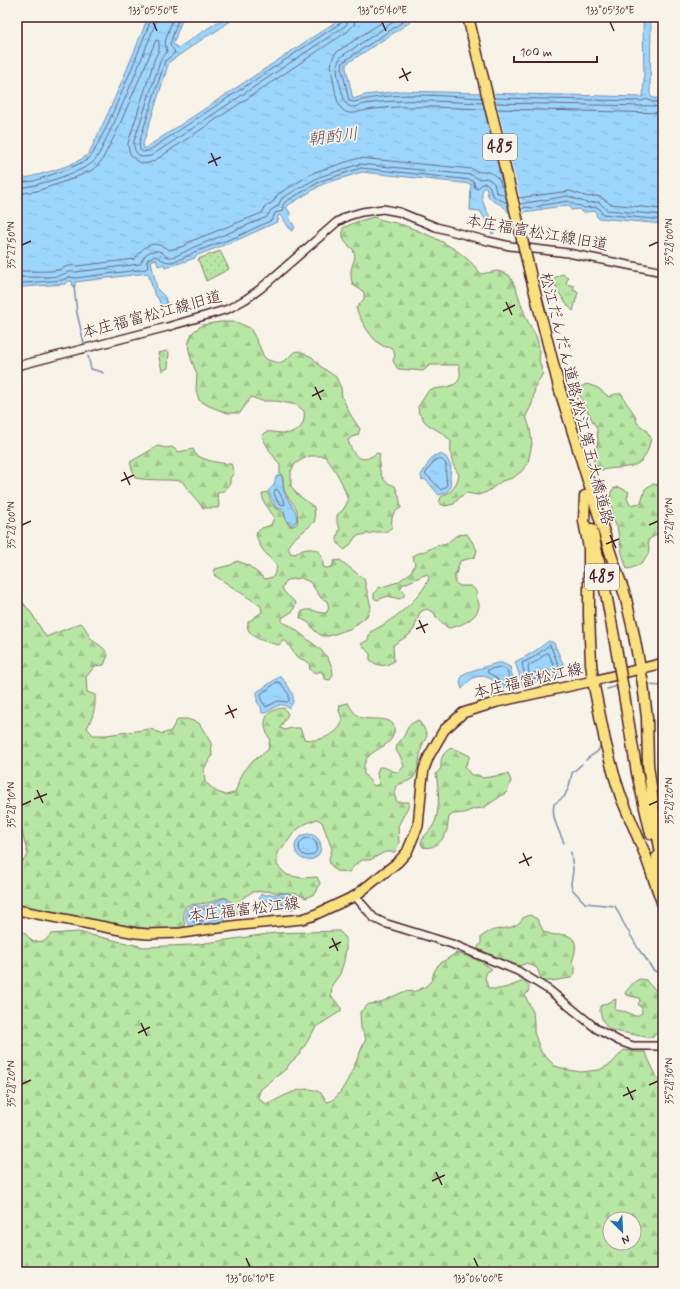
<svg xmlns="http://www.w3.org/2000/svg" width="680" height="1289" font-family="Mynerve,'Klee One',sans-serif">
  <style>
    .grass { fill: url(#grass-dots); stroke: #818268 }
    .forest { fill: url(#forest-firs); stroke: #818268; fill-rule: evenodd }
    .park { fill: url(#park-tufts); stroke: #818268 }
    .water { fill: url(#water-ripples); stroke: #7b8da9 }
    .pier { fill: #f7f3e8 }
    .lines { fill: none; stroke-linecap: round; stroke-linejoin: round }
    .shore { stroke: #6b687f; stroke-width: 1 }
    .stream { stroke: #7b8da9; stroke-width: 1.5 }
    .minor-casing { stroke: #4a1f2b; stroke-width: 10 }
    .major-casing { stroke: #4a1f2b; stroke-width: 12 }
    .highway-casing { stroke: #4a1f2b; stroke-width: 13 }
    .minor { stroke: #f7f3e8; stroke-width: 7 }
    .major { stroke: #f9e181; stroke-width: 9 }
    .highway { stroke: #f9e181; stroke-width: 10 }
    .highway-bridge-casing { stroke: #4a1f2b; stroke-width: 13; stroke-linecap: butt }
    .highway-bridge { stroke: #f9e181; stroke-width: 10 }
    .ticks { fill: none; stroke: #4a1f2b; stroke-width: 1.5 }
    .labels { text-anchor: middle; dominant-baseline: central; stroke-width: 3.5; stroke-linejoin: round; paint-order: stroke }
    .shield { fill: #f7f3e8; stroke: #7e5f64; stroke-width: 1 }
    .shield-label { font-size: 15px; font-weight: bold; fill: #4a1f2b }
    .street-label { font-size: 16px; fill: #4a1f2b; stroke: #f7f3e8 }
    .water-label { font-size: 17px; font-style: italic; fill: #5e4d60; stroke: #f7f3e8 }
    .neatline { fill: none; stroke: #4a1f2b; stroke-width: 1.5 }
    .ticks-label { font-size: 10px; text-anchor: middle; fill: #4a1f2b }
  </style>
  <defs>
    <pattern id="grass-dots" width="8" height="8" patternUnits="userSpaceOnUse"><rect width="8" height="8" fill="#b8e6a4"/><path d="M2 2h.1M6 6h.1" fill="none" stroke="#a0c58d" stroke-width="1.8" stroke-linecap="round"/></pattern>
    <pattern id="forest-firs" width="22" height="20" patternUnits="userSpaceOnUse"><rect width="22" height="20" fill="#b8e6a4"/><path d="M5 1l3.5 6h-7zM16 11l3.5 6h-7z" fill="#a0c58d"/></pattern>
    <pattern id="park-tufts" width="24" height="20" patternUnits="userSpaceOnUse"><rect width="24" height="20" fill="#b8e6a4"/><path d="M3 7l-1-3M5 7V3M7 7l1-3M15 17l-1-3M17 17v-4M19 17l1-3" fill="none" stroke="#a0c58d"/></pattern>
    <pattern id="water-ripples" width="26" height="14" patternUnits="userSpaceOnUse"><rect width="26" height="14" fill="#9cd6fd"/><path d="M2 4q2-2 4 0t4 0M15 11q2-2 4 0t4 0" fill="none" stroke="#88b7d9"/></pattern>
  </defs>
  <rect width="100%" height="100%" fill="#f7f3e8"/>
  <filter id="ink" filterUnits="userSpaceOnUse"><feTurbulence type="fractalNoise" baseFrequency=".025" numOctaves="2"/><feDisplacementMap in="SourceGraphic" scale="8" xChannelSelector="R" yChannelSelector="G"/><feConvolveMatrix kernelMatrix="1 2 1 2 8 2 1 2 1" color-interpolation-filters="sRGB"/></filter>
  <g filter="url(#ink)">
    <!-- grass -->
    <path class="grass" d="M 220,251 L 229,269 L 206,281 L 198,259 Z"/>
    <!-- forest -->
    <path class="forest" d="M 373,217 C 383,221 393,222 403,225 C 431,235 463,249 481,274 L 498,271 L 509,275 L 516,288 L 522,307 L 528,322 L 536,336 L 540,351 L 539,360 L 543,373 L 535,388 L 532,404 L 526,416 L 530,429 L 532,444 L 528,462 L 522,471 L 513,478 L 502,481 L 487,492 L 478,495 L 467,493 L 460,497 L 454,504 L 445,506 L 439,503 L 441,497 C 453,491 455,488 459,475 C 451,462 450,457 451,441 L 442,433 L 430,426 L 424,421 L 422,416 L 419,414 L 418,407 L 429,390 C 447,386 465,389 459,365 L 430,365 L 423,371 L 398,369 L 393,361 L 395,355 L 392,348 C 389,347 385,347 383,346 C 371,340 360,319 356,308 L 364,299 L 364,292 L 353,285 L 351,278 L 351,270 L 355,257 L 353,249 C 344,243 342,239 343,228 L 356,222 Z
      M 220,322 L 236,322 L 250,328 L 257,341 L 264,357 L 268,360 L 279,363 L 286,360 L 294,352 L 299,351 L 312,357 L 320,366 L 336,377 L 341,388 L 342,397 L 350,414 L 360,429 L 358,435 L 352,437 L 348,440 C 353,457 361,465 377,453 L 380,454 C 378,462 379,476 386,482 C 389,484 393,485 395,486 L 399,496 L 401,508 C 392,512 391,518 392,527 L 386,532 L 377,532 L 356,536 L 350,545 L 345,550 C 335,543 336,539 340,528 L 337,523 L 337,515 L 343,510 L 348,501 C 344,485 336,469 324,456 L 310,456 L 301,460 L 295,464 L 291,471 L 291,486 L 297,494 L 314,507 L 315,521 C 309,528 294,537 290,543 C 288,546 289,549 290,553 L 295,554 C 303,549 310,547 319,551 L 323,560 L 323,567 L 327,568 L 332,567 L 334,561 L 340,560 L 364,579 L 371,607 L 367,616 L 352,628 L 329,636 L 322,636 L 315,631 L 309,623 L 300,618 L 301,612 C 312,606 316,614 326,613 L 329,608 L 327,601 L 321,598 L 310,582 L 301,578 L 287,580 L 282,588 L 284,592 L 296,603 L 293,611 L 282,618 L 282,622 L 291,626 L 321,650 L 327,657 L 332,667 L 333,675 L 330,680 L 325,679 L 321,671 L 316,673 L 310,670 L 309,663 L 296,656 L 286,641 L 283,641 L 279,645 C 270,643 251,639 248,629 C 247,627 248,624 248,622 L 262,612 L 261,606 L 214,575 L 215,569 L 231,565 L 237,561 L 248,565 L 265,579 L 273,577 L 277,568 C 275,562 272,561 269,557 C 263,551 257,542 256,533 L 262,528 L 271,525 L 274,517 L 264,502 L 262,494 L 267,492 C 269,496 272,504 274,507 C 276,509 280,510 283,512 L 288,524 L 292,526 L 297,524 C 298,519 298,513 296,508 C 293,502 286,497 284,489 C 283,483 285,478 280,474 L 280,465 C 273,456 267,447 262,436 L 266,432 C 272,431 276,433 282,433 C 297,435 306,426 304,411 L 297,405 L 277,401 L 262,401 L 251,397 L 240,413 L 227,413 L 209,406 L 199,400 L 196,390 L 197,374 L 191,359 L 188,345 L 192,333 L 202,325 Z
      M 587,384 L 598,388 L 609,397 L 615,394 L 622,394 C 626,406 635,410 637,423 L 646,430 L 651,438 C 644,473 630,465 601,470 L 593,463 L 598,441 L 597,429 L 581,399 L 578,388 Z
      M 158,446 L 166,448 L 172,447 L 179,452 L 193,449 L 196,455 C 207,461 218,463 231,464 L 234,473 L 230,478 L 230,484 C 226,489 224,492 217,493 L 219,504 L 218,508 L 203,508 C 196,498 188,491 182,481 C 166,479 150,481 135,478 L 130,462 Z
      M 652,484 L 659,485 L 663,489 L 663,499 L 661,501 L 663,504 L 663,531 L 648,540 C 648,543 649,547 649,551 C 647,561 636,568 627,569 L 622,553 L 617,527 L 612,517 L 612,507 L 609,496 L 613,489 L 619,487 L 629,492 L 627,498 L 630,505 L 641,503 L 645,489 Z
      M 467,534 L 473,543 L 477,550 L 475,557 L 460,561 L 455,577 L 455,583 L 460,586 L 471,586 C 477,591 476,591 477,599 C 478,601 479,603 479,605 C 479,618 459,627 448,628 L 436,617 L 434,612 L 426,609 L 420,612 L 414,629 L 409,635 L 393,645 L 394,661 C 385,667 379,667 370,660 L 370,654 L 361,644 L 368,640 L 370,632 C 390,623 422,598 429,578 L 427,574 L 402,585 L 400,589 L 403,590 L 405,595 L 400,599 L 388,596 L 377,600 L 374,598 L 374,594 L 378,588 L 398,582 L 410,573 L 415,565 L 413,556 C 417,553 421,553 425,551 C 433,548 437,544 445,545 L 457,535 Z
      M 17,595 L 32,614 L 46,637 L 81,623 C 86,628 86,631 90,637 C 95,645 103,644 108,655 L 104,665 L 95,666 L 86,677 L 87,692 L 95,695 C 96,707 93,717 87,728 L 93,735 L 106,735 L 151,729 L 162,734 L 171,731 L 174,725 L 178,719 L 187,719 L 199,723 L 211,743 L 212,756 L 204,769 L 205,782 L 217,792 L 226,795 L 234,793 C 239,786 238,777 244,770 C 250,762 260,756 268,750 L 270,739 C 260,723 265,709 284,708 L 288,714 L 280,728 L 285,730 L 291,728 L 300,728 L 304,739 C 306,739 309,740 311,740 C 321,741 342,732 342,720 C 342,717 340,714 339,711 L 340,705 L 348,703 C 351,708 355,715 360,717 C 369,722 397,713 394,732 C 392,748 370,748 365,762 C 363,765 364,771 364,774 L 374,786 L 379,784 L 377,773 L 379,767 C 390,767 389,772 399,772 L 404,766 L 401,758 L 396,750 L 397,745 L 404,736 L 409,725 L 418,720 L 424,728 L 427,736 C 425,740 422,745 421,750 C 419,759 419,771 413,778 C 408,782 401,783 396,786 L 394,794 L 397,802 L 409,802 L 409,805 L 398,826 L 399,843 L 395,852 L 385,852 L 370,860 L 362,860 L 354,866 L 349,872 L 336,871 L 330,864 L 329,859 L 332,849 L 322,822 L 317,819 L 305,824 L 294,832 L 289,840 L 282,848 L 277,852 L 277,865 L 287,875 L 302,878 L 317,877 L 320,883 L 316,893 L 306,898 L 297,894 L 266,891 L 252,892 L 244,897 L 241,901 L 244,905 L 244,911 L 240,913 L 235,913 C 233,908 232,902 228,899 C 224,895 218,900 214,901 C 204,905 195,903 186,906 L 183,913 L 185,928 L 178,930 L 142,928 L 86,919 L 59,912 L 35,910 L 19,905 L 17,901 L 17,863 L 23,861 L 28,855 L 17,813 Z
      M 451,748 L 460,751 L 470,756 L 465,767 L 471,775 L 478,775 L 483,778 L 508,774 L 511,781 L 507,792 L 483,808 L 474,809 L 464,813 L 453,814 L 449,817 C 448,821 448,826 447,830 C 444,840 434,850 423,847 L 421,843 C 423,835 432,830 435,822 C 440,806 439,790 436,774 L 441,768 C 440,758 443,753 451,748 Z
      M 530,915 L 537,919 L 544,932 C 548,933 552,935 556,935 C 560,935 563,934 566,935 C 580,939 575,952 572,962 L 575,965 L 575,973 L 571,978 L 551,981 L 542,981 L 537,968 L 527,963 L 519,966 L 478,949 L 478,947 L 481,943 L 481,937 C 483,936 485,934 487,933 C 498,926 515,932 523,918 Z
      M 17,929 L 22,930 L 33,942 L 45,941 L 51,934 L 78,932 L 144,947 L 192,945 L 275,933 L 339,931 L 346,938 L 346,949 L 344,961 L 340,974 L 332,985 L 331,996 L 341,1007 L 341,1011 L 316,1027 L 299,1055 L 290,1063 L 286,1069 L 261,1089 L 258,1096 L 262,1102 L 268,1104 C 283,1097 306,1081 322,1094 C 324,1096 325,1100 327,1102 C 344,1100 358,1054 366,1039 L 361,1028 L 360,1012 L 369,1004 L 379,1003 L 403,992 L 416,991 L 425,987 L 432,980 L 434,972 L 438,965 L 456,953 C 469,956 481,961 492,969 L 487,972 L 485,977 L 488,988 C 500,992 512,985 524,981 C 531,986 530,990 525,996 L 533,1012 L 534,1023 L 534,1032 L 541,1052 L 555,1066 L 568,1070 L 581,1072 L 599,1070 L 611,1064 L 624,1050 L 635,1052 L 645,1052 L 658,1079 L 663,1083 L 663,1272 L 17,1272 ZM 610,1219 L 634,1219 L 634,1243 L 610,1243 Z
      M 639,979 L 646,980 C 650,987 656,989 660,994 L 660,1001 L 662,1010 L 659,1013 L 661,1020 L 657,1033 L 652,1037 L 646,1037 L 610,1030 C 604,1025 599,1014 600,1006 L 616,999 L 615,1010 C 620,1011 625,1011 629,1013 C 636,1017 635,1017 642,1013 L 642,1009 L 638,1004 L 640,1001 L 639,998 L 626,995 L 625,993 L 633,983 Z"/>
    <!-- park -->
    <path class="park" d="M 562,274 L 568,277 L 566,284 L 574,286 L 573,290 L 578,292 L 573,311 C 567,306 553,286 554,278 Z
      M 167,351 L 169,352 L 168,368 L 162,371 L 158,353 Z"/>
    <!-- water -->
    <path class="water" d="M 148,17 L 183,17 L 173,44 L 178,48 L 225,17 L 236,17 L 212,34 L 207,36 L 169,62 L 143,144 L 144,149 L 343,17 L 418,17 L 346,64 L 346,68 L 353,99 L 365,95 L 401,91 L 643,97 L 644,81 L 643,17 L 651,17 L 650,94 L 652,98 L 663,98 L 663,224 L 598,218 L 596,215 L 596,211 L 586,212 L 581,212 L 580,209 L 571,210 L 570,206 L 568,205 L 543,209 L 533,212 L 527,211 L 524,213 L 508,212 C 502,200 486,205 487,188 L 484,187 C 477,199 489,212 493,224 C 494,226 494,230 494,233 L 493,234 L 492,234 L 490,227 L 480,211 L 470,210 L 471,184 L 362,172 L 323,184 L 287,206 L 287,208 L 291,215 L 289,217 L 295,228 L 291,231 L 283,218 L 282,218 L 280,215 L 277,217 L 279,220 L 277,222 L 235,241 L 195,256 L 195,258 L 165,268 L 164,264 L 158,266 L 156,259 L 151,261 L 157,289 L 165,297 L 167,304 L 162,306 L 160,305 L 159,300 L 154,293 L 148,273 L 75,282 L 75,287 L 73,287 L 72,281 L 69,281 L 65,284 L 23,287 L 17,286 L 17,180 C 34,176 78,166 89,153 C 111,109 130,63 148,17 Z
      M 440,454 L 446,457 L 451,466 L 450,476 L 451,487 L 446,493 L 439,495 L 427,481 L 424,479 L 422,480 L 421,475 L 433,456 Z
      M 279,475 L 281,476 C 284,481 282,487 284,492 C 288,503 299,509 296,522 L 291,525 C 286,522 285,515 284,510 L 275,507 L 274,503 L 268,491 L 274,485 L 276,477 Z
      M 549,641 L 554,643 L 564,666 L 559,676 L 557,677 L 523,686 L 515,662 L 532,653 Z
      M 497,663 L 502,663 L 510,667 L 514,682 L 515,687 L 504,689 C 495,682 486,672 473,678 C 469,680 465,686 462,689 L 460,683 L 462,675 L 468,672 Z
      M 279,677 L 281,677 L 283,679 C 289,687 299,699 289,708 C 286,707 284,704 280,705 C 273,706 269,714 262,713 L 261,707 L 257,702 L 257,692 Z
      M295 847a13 13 0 1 1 26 0a13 13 0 1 1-26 0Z
      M 283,893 L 292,894 L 297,898 L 293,909 C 286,911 263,905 259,899 L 261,894 L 267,895 Z
      M 224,898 L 227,899 L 233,913 L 233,917 C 220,923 205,924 191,927 L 189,926 C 185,919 182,907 193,906 C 197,905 200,907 203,906 C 211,905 217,901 224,898 Z"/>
    <!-- pier -->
    <path class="pier" d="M 482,92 L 494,92 L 524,213 L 512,212 Z"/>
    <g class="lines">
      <!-- shore -->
      <path class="shore" d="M 173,17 L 165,42 L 167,52 L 161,59 L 134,141 C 133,149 136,155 143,157 L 151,156 L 345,26 L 348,22 L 349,17
        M 179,17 L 170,44 C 170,48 175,49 175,53 L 165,61 L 139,143 L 140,150 L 143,152 L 148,151 L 342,22 L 344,17
        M 390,17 L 338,51 C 329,59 331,69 333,79 C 335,89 336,105 344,111 C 352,116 359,111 368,110 C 372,109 378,109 383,108 C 416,105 451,108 484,109
        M 401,17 L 342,56 C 331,66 342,88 344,100 C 349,111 356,106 365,104 C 370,103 375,103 380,102 C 414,99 449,102 483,103
        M 410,17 L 343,62 L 342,68 L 349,101 L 354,102 C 395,91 439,96 482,98
        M 494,98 L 642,101 L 647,99 L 652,102 L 663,102
        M 495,103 L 642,106 C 649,105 656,107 663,107
        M 497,109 L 663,113
        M 17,183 L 34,181 L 68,169 L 87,160 L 92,155 L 107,126 L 132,68 L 152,17
        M 17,188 C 32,188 81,172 92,163 C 99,157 103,145 107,137 C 126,100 141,60 156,22 L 157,17
        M 17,194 L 37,191 L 72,179 L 92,170 L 97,166 L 102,160 L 117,131 L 156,40 L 159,41 L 159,50 L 155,58 L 128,143 C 128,158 140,168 154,161 L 348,31 L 354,25 L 355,17
        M 518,198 L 570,191 L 588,197 L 595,196 L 601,197 L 610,204 L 663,209
        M 520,204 L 568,196 L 587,203 L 599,202 L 607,210 L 663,215
        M 521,209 L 526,207 L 533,208 L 543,205 L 568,201 L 575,205 L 581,206 L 584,208 L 597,207 L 600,209 L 602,214 L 663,220
        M 17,271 C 26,271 51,272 58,270 C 66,267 67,265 77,266 L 135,259 C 141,250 148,240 162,246 C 165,247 167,249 170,250 L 184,246 L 189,242 L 262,213 L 266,206 L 273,202 L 278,194 L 315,172 L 359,158 L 472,169 L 480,172 L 488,172 L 493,174 L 499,179 L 502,187 L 504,189
        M 17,277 C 25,277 55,278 61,275 C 68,273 68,271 76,272 L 140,264 L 145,255 C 150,251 157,249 163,253 C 165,255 164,256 168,257 C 175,258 186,251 192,248 L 267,217 L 271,210 L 278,206 L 282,198 L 319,177 L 360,164 L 472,175 L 479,179 L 487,178 L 494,183 L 496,192 L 506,196
        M 17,282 L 24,283 L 63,280 L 69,277 L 75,278 L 146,269 L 148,267 L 147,262 L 148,259 L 155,256 C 160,257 163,262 169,262 C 174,262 190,256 194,252 L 236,237 L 272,220 L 275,213 L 283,211 L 283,205 L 285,202 L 321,181 L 361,168 L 471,180 L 474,182 L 475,188 L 477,189 L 482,184 L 486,183 L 490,187 C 492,200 497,197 507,203
        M 440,459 C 449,463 445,468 446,476 C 446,479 447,483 447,486 L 441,490 L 430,478 L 425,474 L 435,460 Z
        M 276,489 L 278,490 L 285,503 L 284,505 L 278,503 L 274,493 Z
        M 550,645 L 559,666 L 558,671 L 555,674 L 526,680 L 522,663 L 534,657 L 548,646 Z
        M 547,653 L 549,654 L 554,666 L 553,669 L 529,674 L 528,666 L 537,661 Z
        M 501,667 L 507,670 L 510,682 L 509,684 L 505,685 L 492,675 L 487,672 L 488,670 Z
        M 278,682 L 281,683 L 289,695 L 289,701 L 287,702 L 278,701 L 266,707 L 261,700 L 261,694 Z
        M299 847a9 9 0 1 1 18 0a9 9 0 1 1-18 0Z
        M 283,897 L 292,899 L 290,905 L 285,905 L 271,900 L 272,898 Z
        M 223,903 L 225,904 L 229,912 L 227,915 C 217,920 204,919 193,922 L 190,919 L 189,913 C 193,909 195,911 201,910 C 209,909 216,906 223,903 Z"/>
      <!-- stream -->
      <path class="stream" d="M 74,286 L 77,313 L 84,343
        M 88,356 L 91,369 L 102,372 L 103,373
        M 648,685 L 663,686
        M 607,689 L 618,686
        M 586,760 C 592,753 599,755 601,743
        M 564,843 C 559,830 551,818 554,804 L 564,797 L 569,787 L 572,773 L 582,764
        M 571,852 L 573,870 L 571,884 L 572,889 L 585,903 L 615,906 L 623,922 L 639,950 L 644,956 L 653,970 L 659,973"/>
      <defs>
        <path id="minor" d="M 17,366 L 167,327 L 228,309 L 246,299 L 260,289 L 337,222 L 348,216 L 362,212 L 383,209 L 399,212 L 436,227 L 488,241 L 510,246 L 568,253 L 663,272
          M 355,896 L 374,918 L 384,923 L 452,944 L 518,971 L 549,990 L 597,1029 L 619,1041 L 633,1046 L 663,1046"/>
        <path id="major" d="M 17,910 L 136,933 L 148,934 L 181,933 L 240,925 L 302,919 L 312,916 L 355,896 L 398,862 L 407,852 L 418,826 L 422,783 L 424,769 L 429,756 L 444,730 L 463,713 L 497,702 L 593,681 L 663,663"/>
        <path id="highway" d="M 531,277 L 560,391
          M 558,384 L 611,555 L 625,595 L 632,625 L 643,684 L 647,718 L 648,764 L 656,826 L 663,865
          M 585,496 L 584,521 L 589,548 L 589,615 L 591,663 L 593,681 L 605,741 L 614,775 L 621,797 L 645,854 L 663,905
          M 592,529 L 607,599 L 618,659
          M 623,689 L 637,773 L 651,834
          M 657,857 L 663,885"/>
      </defs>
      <!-- minor casing -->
      <use href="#minor" class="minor-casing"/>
      <!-- major casing -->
      <use href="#major" class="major-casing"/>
      <!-- highway casing -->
      <use href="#highway" class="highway-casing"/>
      <!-- minor -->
      <use href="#minor" class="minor"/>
      <!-- major -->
      <use href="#major" class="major"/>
      <!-- highway -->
      <use href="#highway" class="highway"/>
      <defs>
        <path id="highway-bridge" d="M 468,17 L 506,172 L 531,277
          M 618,659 L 623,689"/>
      </defs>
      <!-- highway-bridge casing -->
      <use href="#highway-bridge" class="highway-bridge-casing"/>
      <!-- highway-bridge -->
      <use href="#highway-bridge" class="highway-bridge"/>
    </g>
  </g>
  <!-- ticks -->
  <path class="ticks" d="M 153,22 L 157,31M 382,22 L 386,31M 610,22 L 614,31M 402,68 L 408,81M 399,78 L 411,72M 211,153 L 217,166M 208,163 L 221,157M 22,245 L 31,241M 649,246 L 658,242M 506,302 L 512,315M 503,311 L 515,305M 315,387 L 321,400M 312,396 L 324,390M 124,472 L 130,485M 121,481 L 134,475M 22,525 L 31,521M 649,525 L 658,521M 610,535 L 616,548M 606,544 L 619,539M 419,620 L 425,633M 416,629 L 428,624M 228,705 L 234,718M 225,714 L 237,709M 37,790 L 43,803M 34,799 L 47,794M 22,805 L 31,801M 649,805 L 658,801M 523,853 L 529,866M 519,863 L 532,857M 332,938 L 338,951M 329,948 L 341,942M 141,1023 L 147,1036M 138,1033 L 150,1027M 22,1084 L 31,1080M 649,1085 L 658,1081M 627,1087 L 633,1100M 623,1096 L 636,1090M 436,1172 L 442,1185M 432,1181 L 445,1175M 246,1258 L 250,1267M 474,1258 L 478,1267"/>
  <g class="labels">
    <!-- shield labels -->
    <g class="shield">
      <rect x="483" y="134" width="34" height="26" rx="3"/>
      <rect x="585" y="564" width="34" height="26" rx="3"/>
    </g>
    <g class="shield-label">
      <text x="500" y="147">485</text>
      <text x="602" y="577">485</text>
    </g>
    <!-- street labels -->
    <g class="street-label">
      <text transform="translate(537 233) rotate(10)">本庄福富松江線旧道</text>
      <text transform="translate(152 315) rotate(-15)">本庄福富松江線旧道</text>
      <text transform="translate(576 399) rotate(76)">松江だんだん道路;松江第五大橋道路</text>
      <text transform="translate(528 681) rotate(-13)">本庄福富松江線</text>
      <text transform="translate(244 910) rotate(-7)">本庄福富松江線</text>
    </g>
    <!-- water labels -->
    <g class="water-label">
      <text transform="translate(333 137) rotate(-7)">朝酌川</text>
    </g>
  </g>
  <!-- margin -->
  <rect width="680" height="1289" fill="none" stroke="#f7f3e8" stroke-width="44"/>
  <!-- north arrow -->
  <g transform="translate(622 1231) rotate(156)"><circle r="19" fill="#f7f3e8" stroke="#b29e9c"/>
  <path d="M0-3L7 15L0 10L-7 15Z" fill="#1f6fb2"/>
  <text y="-6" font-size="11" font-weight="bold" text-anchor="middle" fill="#4a1f2b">N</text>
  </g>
  <!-- scale -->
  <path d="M514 56v6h83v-6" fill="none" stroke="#4a1f2b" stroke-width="2"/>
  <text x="520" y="56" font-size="12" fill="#4a1f2b" stroke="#f7f3e8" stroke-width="3" paint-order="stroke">100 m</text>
  <rect x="22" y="22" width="636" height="1245" class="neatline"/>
  <g class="ticks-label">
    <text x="153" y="14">133°05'50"E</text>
    <text x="382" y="14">133°05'40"E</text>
    <text x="610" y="14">133°05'30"E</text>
    <text transform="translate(669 242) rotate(-90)" y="4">35°28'00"N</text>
    <text transform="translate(11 245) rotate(-90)" y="4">35°27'50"N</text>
    <text transform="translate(669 521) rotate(-90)" y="4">35°28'10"N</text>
    <text transform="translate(11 525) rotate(-90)" y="4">35°28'00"N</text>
    <text transform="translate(669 801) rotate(-90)" y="4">35°28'20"N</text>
    <text transform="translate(11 805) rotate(-90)" y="4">35°28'10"N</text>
    <text transform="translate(669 1081) rotate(-90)" y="4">35°28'30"N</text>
    <text transform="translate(11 1084) rotate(-90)" y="4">35°28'20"N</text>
    <text x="250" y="1282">133°06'10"E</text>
    <text x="478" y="1282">133°06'00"E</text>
  </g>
</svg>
